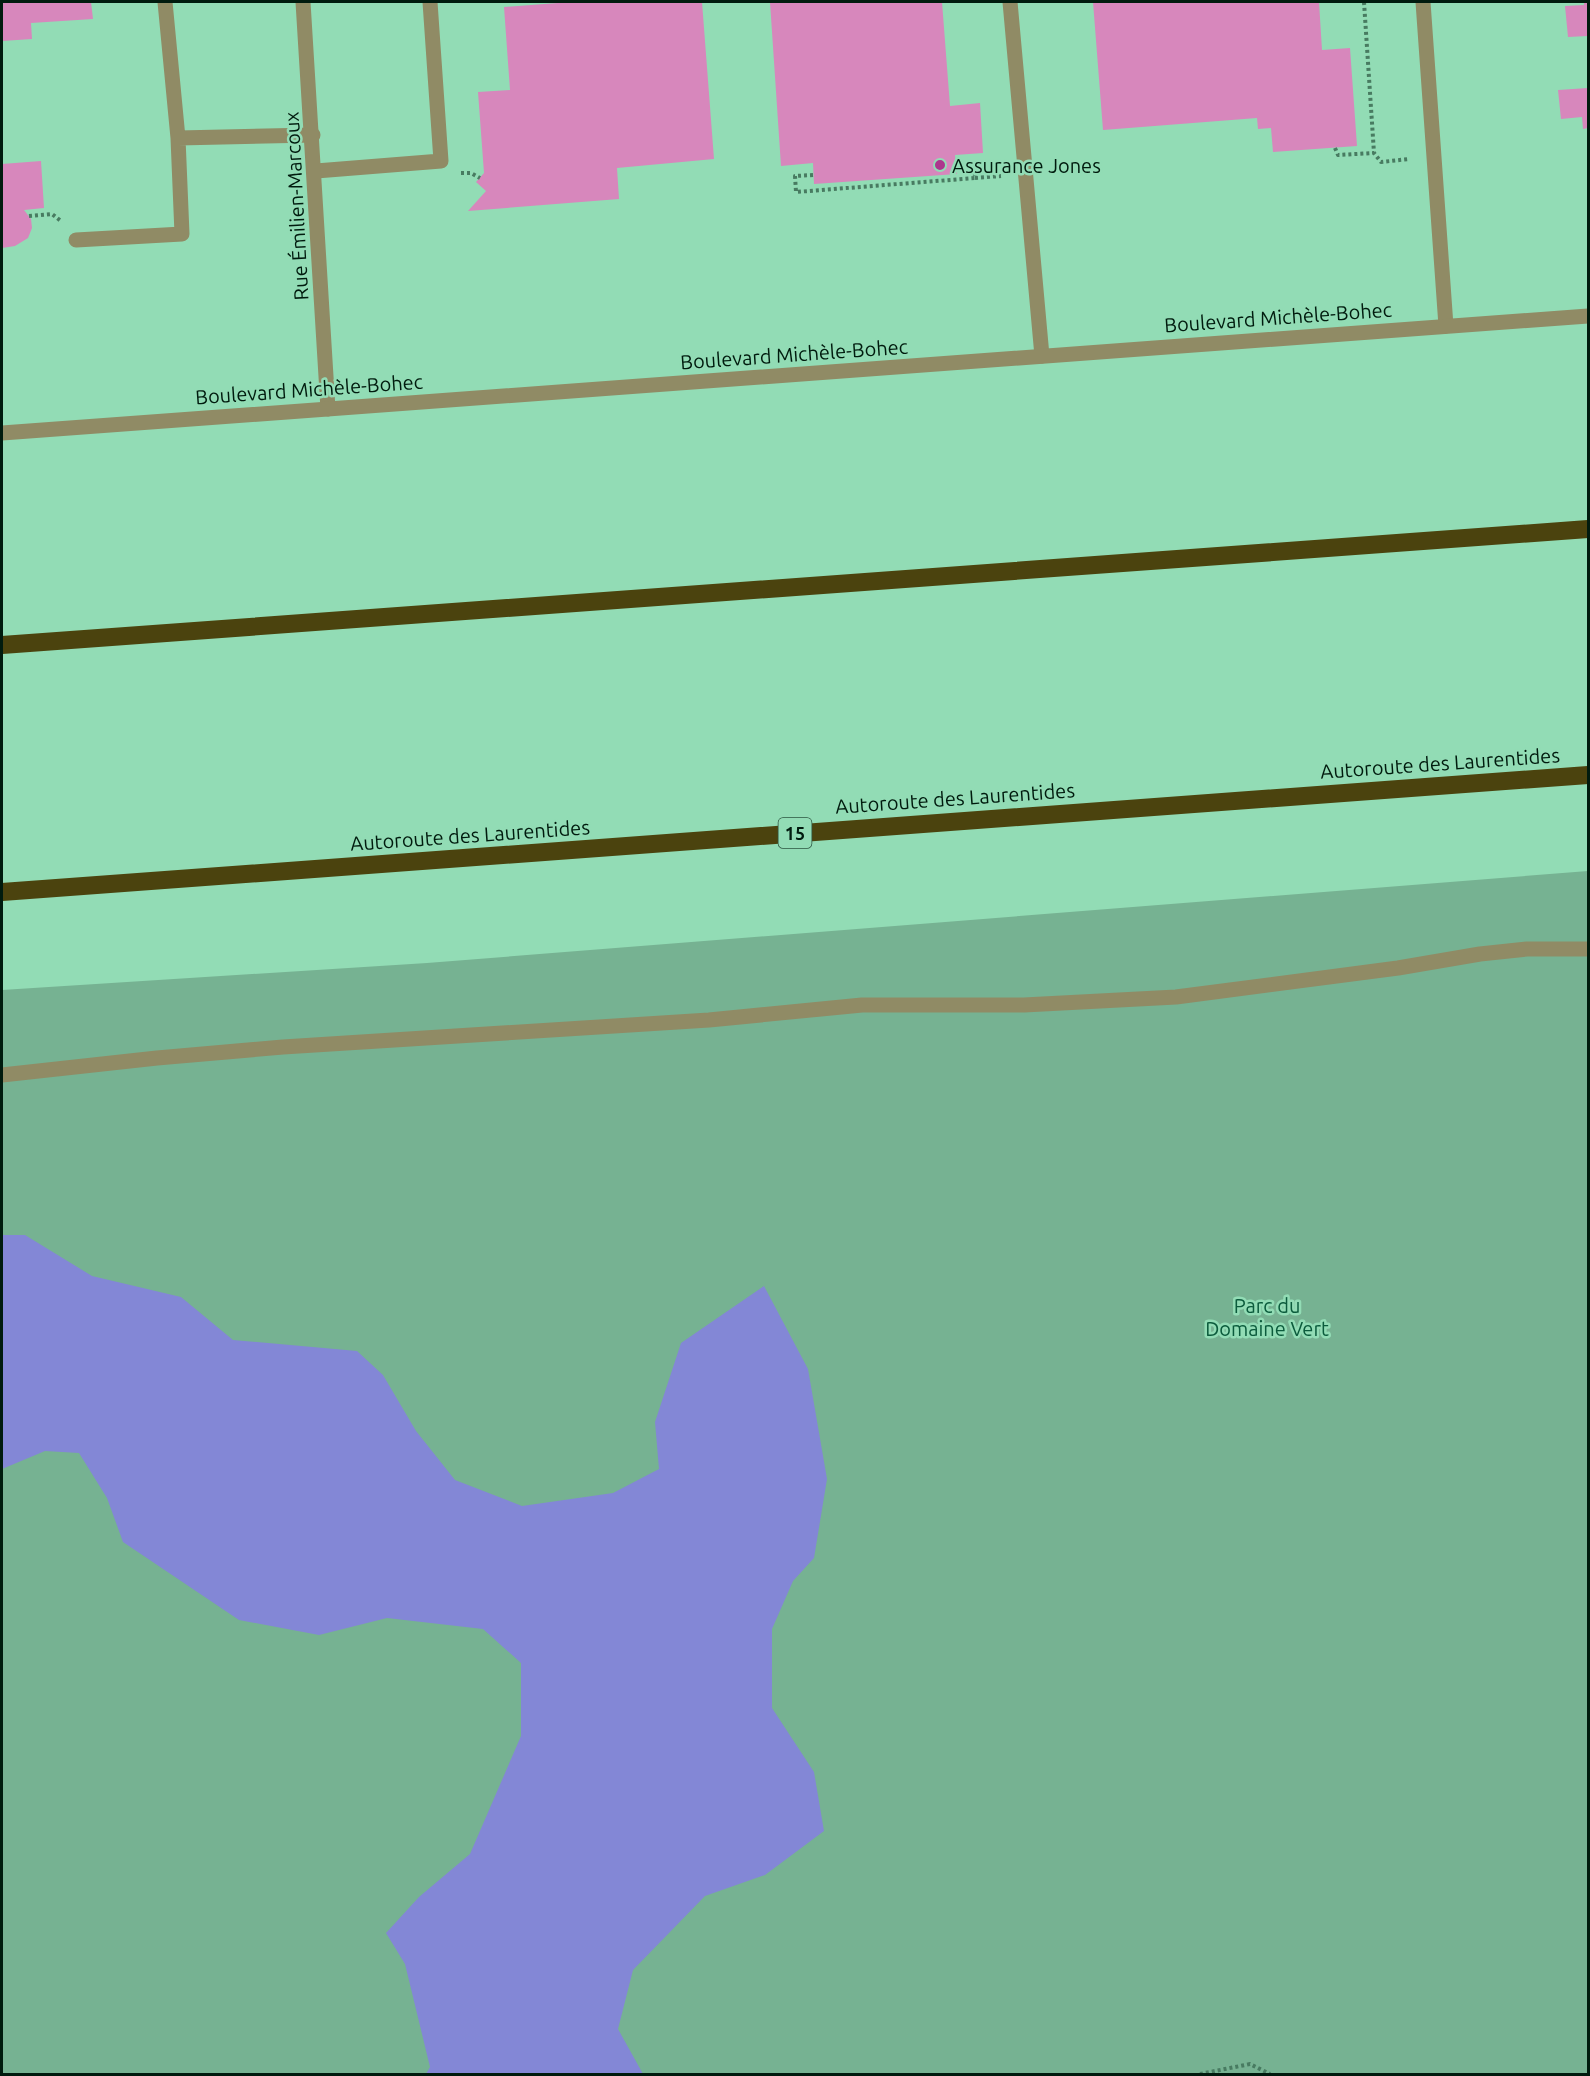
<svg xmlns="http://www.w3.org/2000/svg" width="1590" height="2076" font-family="Ubuntu,sans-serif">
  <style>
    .green { fill: #76b292 }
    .water { fill: #8387d6 }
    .building { fill: #d787bc }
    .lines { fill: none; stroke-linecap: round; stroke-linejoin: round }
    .path { stroke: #487b61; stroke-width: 4; stroke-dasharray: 3 3; stroke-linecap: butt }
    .service { stroke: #908b65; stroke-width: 15 }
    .minor { stroke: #908b65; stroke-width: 15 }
    .tertiary { stroke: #908b65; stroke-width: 15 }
    .motorway { stroke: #4b430e; stroke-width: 18 }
    .poi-dot { fill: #ad368d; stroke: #92dcb5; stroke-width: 2 }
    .labels { text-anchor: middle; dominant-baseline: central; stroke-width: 5; stroke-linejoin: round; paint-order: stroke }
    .shield { fill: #92dcb5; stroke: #2c5540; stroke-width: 1.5 }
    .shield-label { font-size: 18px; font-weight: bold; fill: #001b0e }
    .poi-label { font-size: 20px; fill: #001b0e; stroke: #92dcb5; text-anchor: start }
    .street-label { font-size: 20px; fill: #001b0e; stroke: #92dcb5 }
    .park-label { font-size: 20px; fill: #0b5b3c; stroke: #92dcb5 }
  </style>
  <rect width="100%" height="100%" fill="#92dcb5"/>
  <!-- green -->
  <path class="green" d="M 1588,871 L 1588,2074 L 2,2074 L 2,990 L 427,963 Z"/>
  <!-- water -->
  <path class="water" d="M 2,1235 L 25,1235 L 92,1276 L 181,1297 L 233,1340 L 357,1351 L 383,1375 L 416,1431 L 455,1480 L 522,1506 L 613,1493 L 659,1469 L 655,1422 L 681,1343 L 764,1286 L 808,1369 L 827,1479 L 814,1558 L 793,1581 L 772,1629 L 772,1708 L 814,1772 L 824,1831 L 765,1875 L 705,1896 L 633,1970 L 618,2029 L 643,2074 L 426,2074 L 430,2067 L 405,1964 L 386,1933 L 419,1897 L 470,1854 L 521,1736 L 521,1663 L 483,1629 L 387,1618 L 319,1635 L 239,1620 L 123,1542 L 107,1498 L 79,1453 L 45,1451 L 2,1469 Z"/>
  <!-- building -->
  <path class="building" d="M 2,2 L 91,2 L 93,19 L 31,23 L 32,39 L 2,41 Z
    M 571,2 L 702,2 L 714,159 L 617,168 L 619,199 L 468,211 L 486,191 L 476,182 L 484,173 L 478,92 L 510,90 L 504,7 Z
    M 770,2 L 942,2 L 950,106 L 980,103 L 983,153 L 955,155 L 957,174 L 814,184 L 813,163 L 781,166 Z
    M 1093,2 L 1319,2 L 1322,50 L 1350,48 L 1357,146 L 1273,152 L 1271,128 L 1258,129 L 1257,118 L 1103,130 Z
    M 1584,2 L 1588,2 L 1588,36 L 1568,37 L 1565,6 L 1584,5 Z
    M 1588,88 L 1588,128 L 1583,129 L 1582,117 L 1561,119 L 1558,90 Z
    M 41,161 L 44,208 L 24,210 L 31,219 L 32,228 L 28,238 L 15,246 L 2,248 L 2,164 Z"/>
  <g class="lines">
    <!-- path -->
    <path class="path" d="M 1364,2 L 1374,153 L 1381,162 L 1409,159
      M 1335,148 L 1338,155 L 1374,153
      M 461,173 L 471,173 L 480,178
      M 813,175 L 795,176 L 796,192 L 975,178 L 974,163 L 956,165
      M 975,178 L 1001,176
      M 29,216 L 52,214 L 61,221
      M 1200,2074 L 1250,2064 L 1270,2074"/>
    <!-- service -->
    <path class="service" d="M 165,2 L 178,138
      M 1010,2 L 1042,356
      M 1423,2 L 1446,326
      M 316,171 L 441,161 L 430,2
      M 76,240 L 182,234 L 178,138 L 313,135
      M 2,1075 L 157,1058 L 283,1047 L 709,1020 L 862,1005 L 1024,1005 L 1176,997 L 1398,968 L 1480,954 L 1527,949 L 1588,949"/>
    <!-- minor -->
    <path class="minor" d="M 303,2 L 328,409"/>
    <!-- tertiary -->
    <path class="tertiary" d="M 2,433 L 1588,316"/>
    <!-- motorway -->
    <path class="motorway" d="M 2,645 L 1588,529
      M 2,892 L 1588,775"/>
  </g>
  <!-- markers -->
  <circle class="poi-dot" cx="940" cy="165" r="6"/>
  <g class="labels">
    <!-- shield labels -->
    <rect class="shield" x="778.5" y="818" width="33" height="30" rx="4.5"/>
    <g class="shield-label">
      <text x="795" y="833">15</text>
    </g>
    <!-- poi labels -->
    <g class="poi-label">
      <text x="952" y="165">Assurance Jones</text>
    </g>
    <!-- street labels -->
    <g class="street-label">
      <text transform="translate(296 206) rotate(-93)">Rue Émilien-Marcoux</text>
      <text transform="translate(1278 317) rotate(-4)">Boulevard Michèle-Bohec</text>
      <text transform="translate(794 354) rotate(-4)">Boulevard Michèle-Bohec</text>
      <text transform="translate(309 389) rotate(-4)">Boulevard Michèle-Bohec</text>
      <text transform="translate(1440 763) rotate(-4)">Autoroute des Laurentides</text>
      <text transform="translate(955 798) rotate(-4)">Autoroute des Laurentides</text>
      <text transform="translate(470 835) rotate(-4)">Autoroute des Laurentides</text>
    </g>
    <!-- park labels -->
    <g class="park-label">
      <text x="1267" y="1305">Parc du<tspan x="1267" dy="23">Domaine Vert</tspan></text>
    </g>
  </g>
  <!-- border -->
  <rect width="1590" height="2076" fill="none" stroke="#001b0e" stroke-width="6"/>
</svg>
